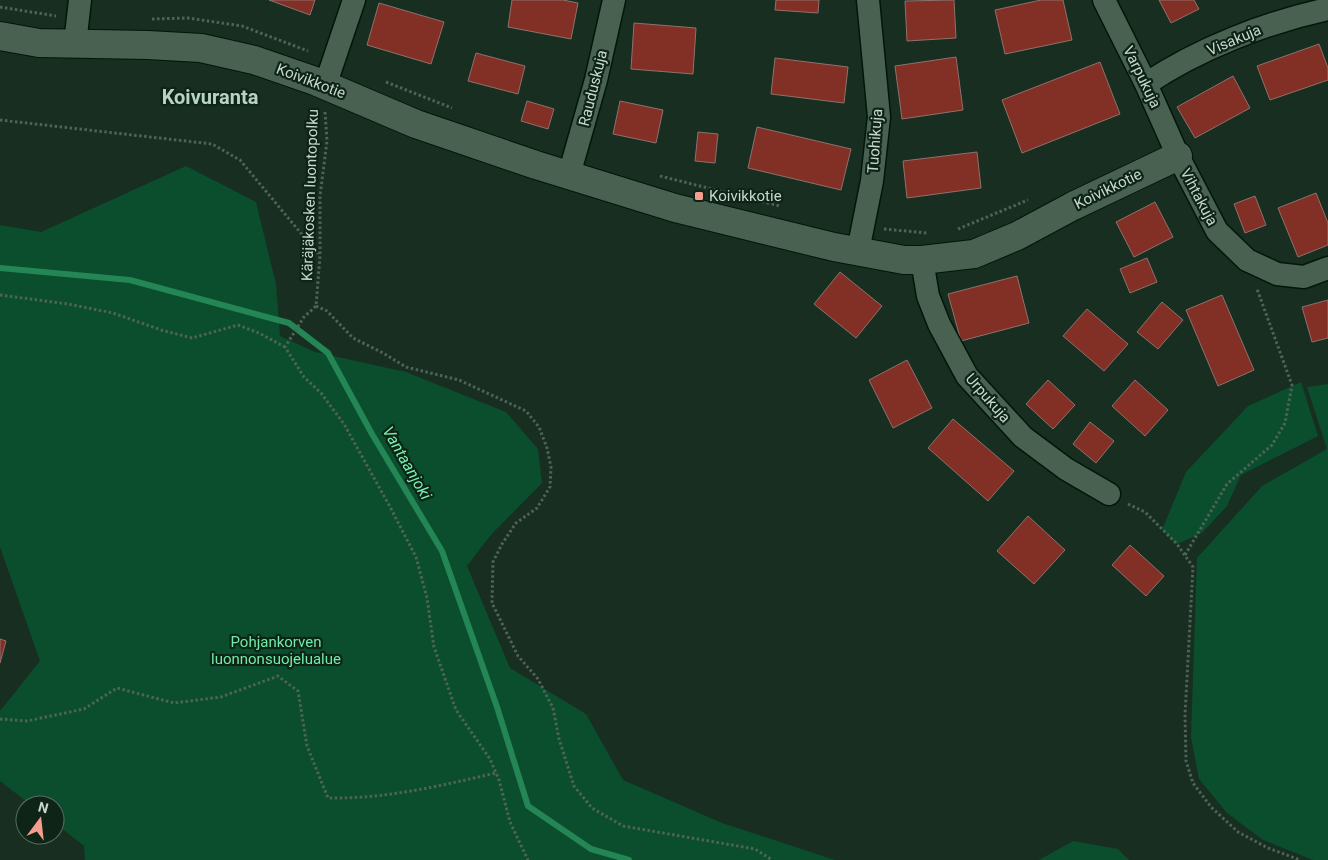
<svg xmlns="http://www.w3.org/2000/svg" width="1328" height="860" font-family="Roboto,sans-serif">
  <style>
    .green { fill: #0a4e2e }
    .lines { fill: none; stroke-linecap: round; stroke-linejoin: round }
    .stream { stroke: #248555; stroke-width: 6 }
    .building { fill: #823026; stroke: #8e716c }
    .minor-casing { stroke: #02160a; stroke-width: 25 }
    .tertiary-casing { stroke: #02160a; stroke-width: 30 }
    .path { stroke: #4f6357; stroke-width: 3; stroke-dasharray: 2.5 2.5; stroke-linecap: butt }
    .minor { stroke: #486151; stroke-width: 22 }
    .tertiary { stroke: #486151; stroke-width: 28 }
    .poi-dot { fill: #f59d8f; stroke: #0d2417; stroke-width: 2 }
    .labels { text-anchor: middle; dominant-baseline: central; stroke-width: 4.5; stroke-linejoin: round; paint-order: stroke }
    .street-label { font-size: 15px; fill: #c9d7ce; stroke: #0d2417 }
    .poi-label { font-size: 15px; fill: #c9d7ce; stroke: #0d2417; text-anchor: start }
    .park-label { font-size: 15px; fill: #72eba8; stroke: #0d2417 }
    .water-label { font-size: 16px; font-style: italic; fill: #78f2ae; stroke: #0d2417 }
    .district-label { font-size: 20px; font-weight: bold; fill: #b8d3c1; stroke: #0d2417 }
  </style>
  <rect width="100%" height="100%" fill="#172e21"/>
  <!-- green -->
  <path class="green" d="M 186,166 L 256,202 L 276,284 L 280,336 L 315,352 L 406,372 L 506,412 L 538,449 L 542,483 L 490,536 L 467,566 L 510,668 L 586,714 L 623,780 L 722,823 L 835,860 L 85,860 L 84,846 L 55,823 L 55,805 L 31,805 L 0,781 L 0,711 L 40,661 L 0,547 L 0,225 L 41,232 Z
    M 1301,382 L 1318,436 L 1241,475 L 1227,506 L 1202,533 L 1177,544 L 1162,530 L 1186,472 L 1248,406 Z
    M 1328,384 L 1328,860 L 1313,860 L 1263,840 L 1227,813 L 1199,779 L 1191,737 L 1197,558 L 1262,486 L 1327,449 L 1307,387 Z
    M 1073,841 L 1118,849 L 1129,860 L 1039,860 Z"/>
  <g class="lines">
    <!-- stream -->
    <path class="stream" d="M 0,268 L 130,280 L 289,323 L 328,353 L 372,434 L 442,551 L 497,707 L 528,806 L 591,849 L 629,860"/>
  </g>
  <!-- building -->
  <path class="building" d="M 269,0 L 315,0 L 310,15 Z
    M 512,0 L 563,0 L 578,3 L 571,39 L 508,27 Z
    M 776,0 L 819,0 L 818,13 L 775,10 Z
    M 954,0 L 956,38 L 907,41 L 905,1 Z
    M 1041,0 L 1063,0 L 1072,40 L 1005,54 L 995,10 Z
    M 1159,0 L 1194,0 L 1199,9 L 1171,23 Z
    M 379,3 L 444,22 L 431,64 L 367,45 Z
    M 634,23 L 696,28 L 693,74 L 631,69 Z
    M 1319,44 L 1328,68 L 1328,80 L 1270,100 L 1257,66 Z
    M 476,53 L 525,66 L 518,94 L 468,81 Z
    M 956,57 L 963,110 L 902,119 L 895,66 Z
    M 775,58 L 848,67 L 844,103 L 771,94 Z
    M 1100,62 L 1120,114 L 1022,153 L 1002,100 Z
    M 1233,76 L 1250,108 L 1195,138 L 1177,107 Z
    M 527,101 L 554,109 L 548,129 L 521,121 Z
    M 620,101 L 663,110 L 656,143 L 613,134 Z
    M 757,127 L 851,149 L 841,190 L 748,168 Z
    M 698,132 L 718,134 L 715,163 L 695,161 Z
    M 977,152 L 981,188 L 907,198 L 903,161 Z
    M 1316,193 L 1328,223 L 1328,245 L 1298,257 L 1278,208 Z
    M 1255,196 L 1266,225 L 1245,233 L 1234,204 Z
    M 1155,202 L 1173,237 L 1134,257 L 1116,222 Z
    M 1147,258 L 1157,282 L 1130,293 L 1120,269 Z
    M 840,272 L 882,306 L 856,338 L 814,304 Z
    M 1017,276 L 1029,323 L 961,341 L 948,294 Z
    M 1222,295 L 1254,370 L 1218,386 L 1186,310 Z
    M 1328,300 L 1328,338 L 1312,342 L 1302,307 Z
    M 1162,302 L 1183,320 L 1158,349 L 1137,332 Z
    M 1087,309 L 1128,344 L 1104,371 L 1063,336 Z
    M 907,360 L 932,408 L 893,428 L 869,380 Z
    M 1048,380 L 1075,405 L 1053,429 L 1026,404 Z
    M 1135,380 L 1168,410 L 1145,436 L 1112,406 Z
    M 953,419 L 1014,471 L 988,501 L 928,448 Z
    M 1090,422 L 1114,441 L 1096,463 L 1073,444 Z
    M 1028,516 L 1065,550 L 1034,584 L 997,551 Z
    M 1130,545 L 1164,576 L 1146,596 L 1112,565 Z
    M 0,639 L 6,641 L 0,663 Z"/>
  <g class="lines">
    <defs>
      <path id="minor" d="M 1104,0 L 1146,84 L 1178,156 L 1217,231 L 1247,260 L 1277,274 L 1304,277 L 1328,268
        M 75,44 L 80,0
        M 1146,84 C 1198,49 1267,22 1328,9
        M 325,86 L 354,0
        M 569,175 L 596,80 L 614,0
        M 858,251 L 872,181 L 879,117 L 868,0
        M 922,260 L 928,296 L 939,324 L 967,376 L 1023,437 L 1066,469 L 1109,494"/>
      <path id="tertiary" d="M 0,36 L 39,43 L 148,45 L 201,48 L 254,60 L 315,81 L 416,124 L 536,165 L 675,208 L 834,247 L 904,260 L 922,260 L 974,254 L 1017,236 L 1073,206 L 1178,156"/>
    </defs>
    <!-- minor casing -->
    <use href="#minor" class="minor-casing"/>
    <!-- tertiary casing -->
    <use href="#tertiary" class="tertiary-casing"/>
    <!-- path -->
    <path class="path" d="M 0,7 L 56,16
      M 152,19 L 188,18 L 242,26 L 308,51
      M 386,82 L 452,108
      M 325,112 L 327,141 L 320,196 L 320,256 L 316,306 L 304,317 L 285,347 L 304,377 L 321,393 L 344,424 L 389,505 L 416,557 L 427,598 L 434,647 L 456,710 L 490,759 L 499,780 L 510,822 L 528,860
      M 0,120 L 212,144 L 240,160 L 319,255
      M 660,176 L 780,206
      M 884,229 L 927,233
      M 958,229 L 1028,200
      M 0,295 L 68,304 L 113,313 L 161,330 L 192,338 L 238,325 L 259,333 L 285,347
      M 316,306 L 327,311 L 353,338 L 383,353 L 406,367 L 459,380 L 526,411 L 539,427 L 547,448 L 551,467 L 550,487 L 537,508 L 516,523 L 502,544 L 493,562 L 492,603 L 518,656 L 538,679 L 553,708 L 559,739 L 574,786 L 592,808 L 623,826 L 755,849 L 772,860
      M 1128,504 L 1145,512 L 1177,544 L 1193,567 L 1185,715 L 1186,761 L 1193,783 L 1211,807 L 1238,832 L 1268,848 L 1300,860
      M 1185,555 L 1227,484 L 1272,445 L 1285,423 L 1292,385 L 1257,289
      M 0,719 L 27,721 L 84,709 L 117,688 L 174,703 L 221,697 L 278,676 L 298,691 L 307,746 L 328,798 C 386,799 439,786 496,773"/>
    <!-- minor -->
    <use href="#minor" class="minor"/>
    <!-- tertiary -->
    <use href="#tertiary" class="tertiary"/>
  </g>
  <!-- markers -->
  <rect class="poi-dot" x="694" y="191" width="10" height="10" rx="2.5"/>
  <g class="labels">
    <!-- street labels -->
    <g class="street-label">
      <text transform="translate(1234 40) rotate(-23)">Visakuja</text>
      <text transform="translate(1142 77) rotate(64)">Varpukuja</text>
      <text transform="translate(311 81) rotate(21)">Koivikkotie</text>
      <text transform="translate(593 88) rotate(-76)">Rauduskuja</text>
      <text transform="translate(875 141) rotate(-86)">Tuohikuja</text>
      <text transform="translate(1108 189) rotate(-26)">Koivikkotie</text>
      <text transform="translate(310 195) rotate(-88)">Käräjäkosken luontopolku</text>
      <text transform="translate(1199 197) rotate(62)">Vihtakuja</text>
      <text transform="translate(988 398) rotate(49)">Urpukuja</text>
    </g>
    <!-- poi labels -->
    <g class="poi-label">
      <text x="709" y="196">Koivikkotie</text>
    </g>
    <!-- park labels -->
    <g class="park-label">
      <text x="276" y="642">Pohjankorven<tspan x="276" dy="17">luonnonsuojelualue</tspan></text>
    </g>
    <!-- water labels -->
    <g class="water-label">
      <text transform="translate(407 463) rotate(60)">Vantaanjoki</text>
    </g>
    <!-- district labels -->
    <g class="district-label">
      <text x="210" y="97">Koivuranta</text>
    </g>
  </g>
  <!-- north arrow -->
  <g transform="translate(40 820) rotate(15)"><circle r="24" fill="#0d2417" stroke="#586c60"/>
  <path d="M0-4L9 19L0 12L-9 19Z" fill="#f59d8f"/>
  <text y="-8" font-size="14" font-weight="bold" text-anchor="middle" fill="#c9d7ce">N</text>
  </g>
</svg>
